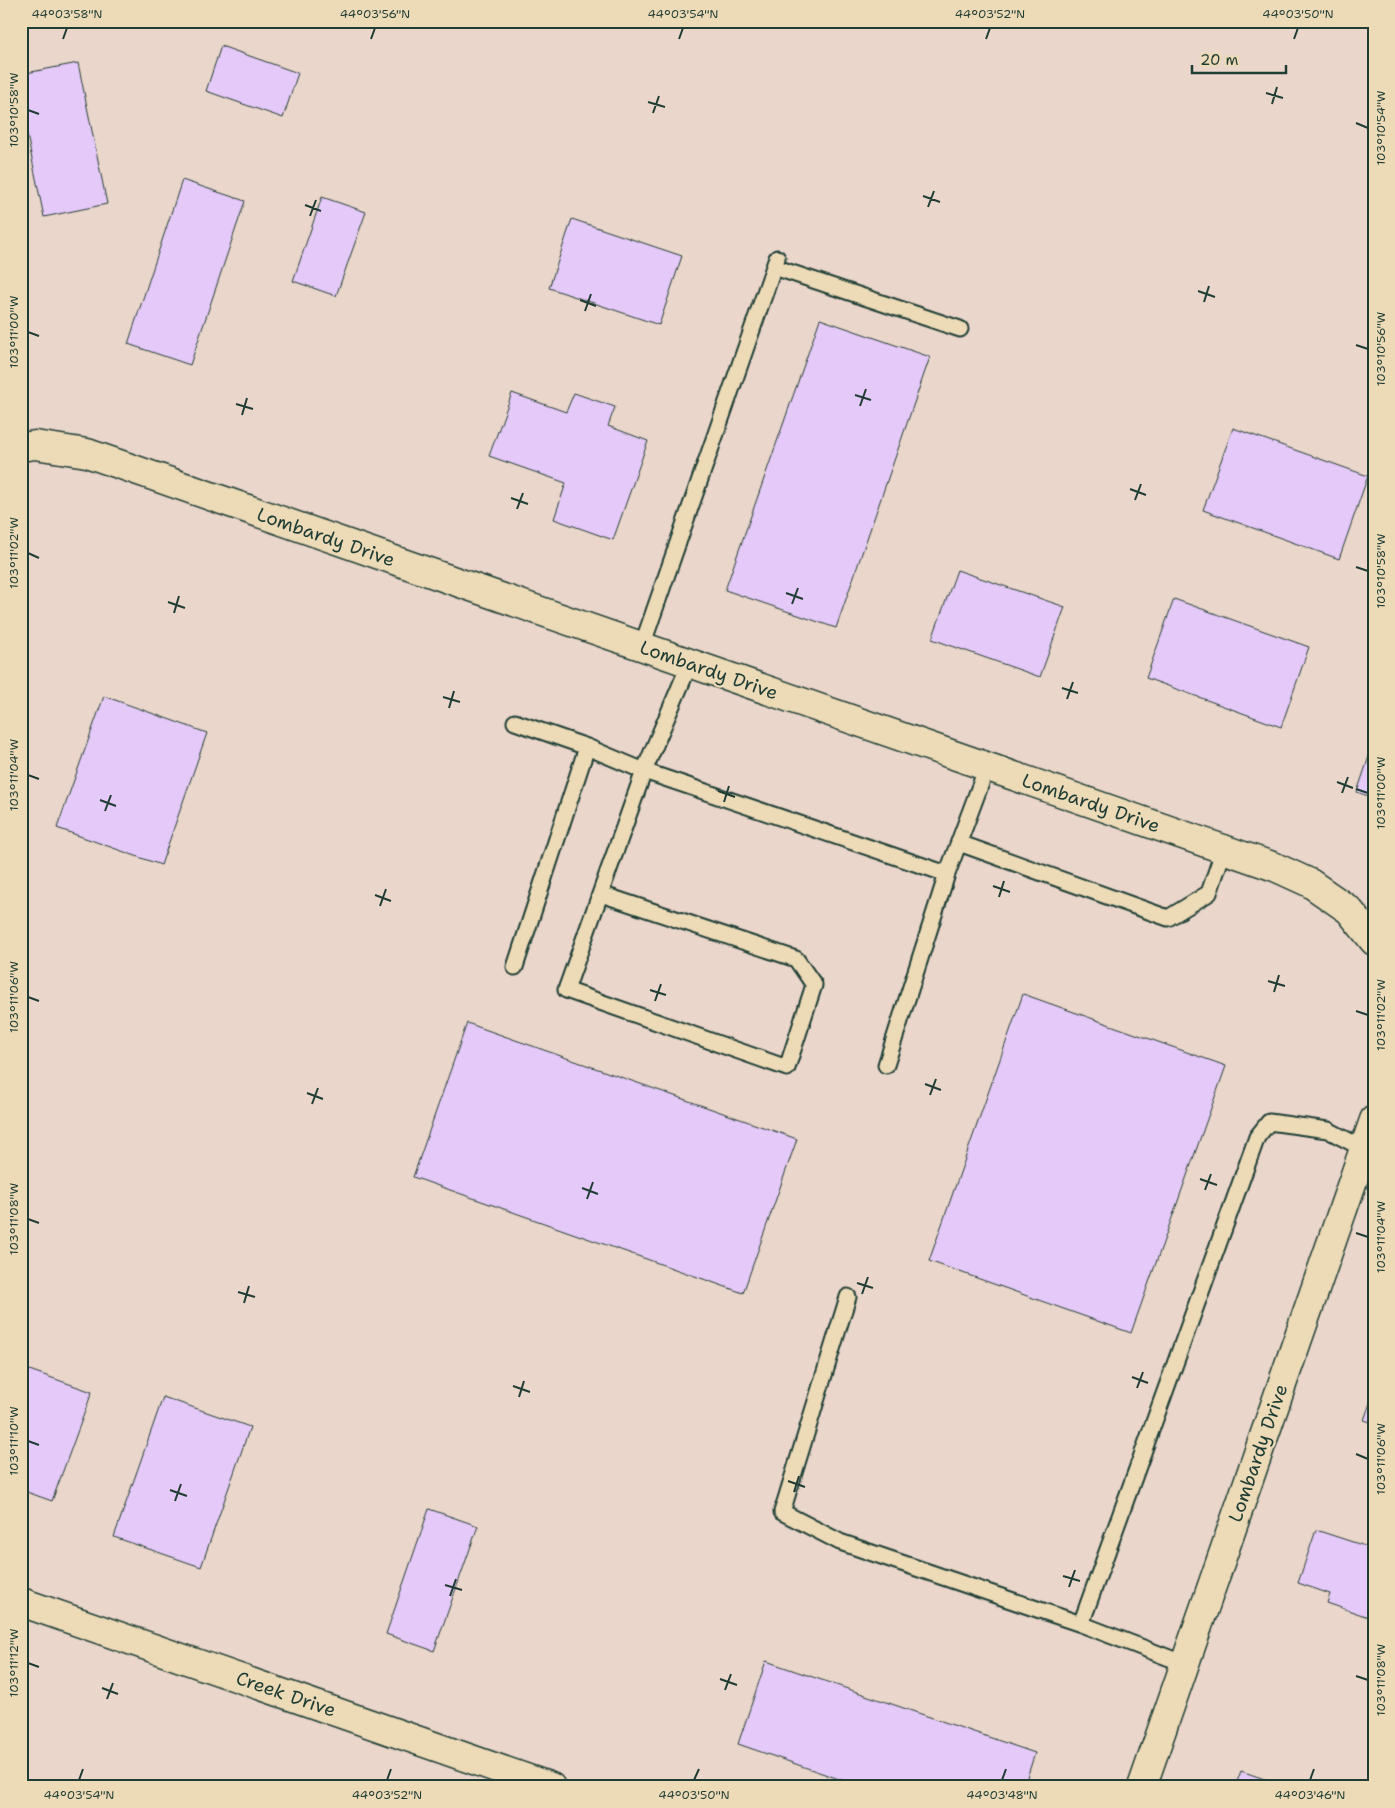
<svg xmlns="http://www.w3.org/2000/svg" width="1395" height="1808" font-family="'Shantell Sans',sans-serif">
  <style>
    .building { fill: #e5c9f8; stroke: #1f3d34 }
    .lines { fill: none; stroke-linecap: round; stroke-linejoin: round }
    .lane-casing { stroke: #1f3d34; stroke-width: 19 }
    .street-casing { stroke: #1f3d34; stroke-width: 31 }
    .secondary-casing { stroke: #1f3d34; stroke-width: 31 }
    .lane { stroke: #eddbb8; stroke-width: 15 }
    .street { stroke: #eddbb8; stroke-width: 28 }
    .secondary { stroke: #eddbb8; stroke-width: 28 }
    .ticks { fill: none; stroke: #1f3d34; stroke-width: 2 }
    .labels { text-anchor: middle; dominant-baseline: central; stroke-width: 4.5; stroke-linejoin: round; paint-order: stroke }
    .street-label { font-size: 19px; fill: #1f3d34; stroke: #eddbb8 }
    .neatline { fill: none; stroke: #1f3d34; stroke-width: 2 }
    .ticks-label { font-size: 12px; text-anchor: middle; fill: #1f3d34 }
  </style>
  <rect width="100%" height="100%" fill="#ebd6cb"/>
  <filter id="ink" filterUnits="userSpaceOnUse"><feTurbulence type="fractalNoise" baseFrequency=".02" numOctaves="2"/><feDisplacementMap in="SourceGraphic" scale="10" xChannelSelector="R" yChannelSelector="G"/><feConvolveMatrix kernelMatrix="1 2 1 2 8 2 1 2 1" color-interpolation-filters="sRGB"/></filter>
  <g filter="url(#ink)">
    <!-- building -->
    <path class="building" d="M 221,46 L 298,73 L 283,118 L 206,91 Z
      M 78,63 L 107,204 L 44,217 L 21,106 L 21,74 Z
      M 182,180 L 245,201 L 190,365 L 128,344 Z
      M 322,197 L 366,212 L 336,296 L 293,281 Z
      M 572,219 L 682,256 L 659,325 L 549,288 Z
      M 820,319 L 930,357 L 836,628 L 725,590 Z
      M 512,393 L 566,412 L 574,393 L 615,407 L 608,426 L 648,441 L 613,540 L 554,519 L 566,483 L 489,456 Z
      M 1233,428 L 1368,476 L 1339,559 L 1203,510 Z
      M 957,570 L 1065,607 L 1040,677 L 932,639 Z
      M 1174,599 L 1309,647 L 1281,727 L 1146,678 Z
      M 104,696 L 207,733 L 161,865 L 57,828 Z
      M 1374,742 L 1374,798 L 1357,792 Z
      M 1023,994 L 1226,1066 L 1131,1333 L 929,1261 Z
      M 467,1023 L 797,1139 L 743,1293 L 413,1177 Z
      M 21,1367 L 92,1392 L 52,1501 L 21,1490 Z
      M 1374,1392 L 1374,1423 L 1364,1420 Z
      M 163,1397 L 250,1427 L 201,1567 L 114,1537 Z
      M 429,1509 L 478,1526 L 434,1651 L 386,1634 Z
      M 1316,1530 L 1374,1549 L 1374,1619 L 1327,1603 L 1330,1594 L 1298,1583 Z
      M 766,1661 L 1035,1753 L 1024,1787 L 862,1787 L 738,1744 Z
      M 1241,1771 L 1288,1787 L 1235,1787 Z"/>
    <g class="lines">
      <defs>
        <path id="lane" d="M 774,267 L 960,329
          M 642,646 L 777,258
          M 515,722 L 587,747
          M 959,843 L 1168,918 L 1209,893 L 1224,849
          M 601,894 L 796,959 L 814,985 L 787,1068 L 566,990 L 644,771 L 690,663
          M 515,967 L 587,747 L 644,771 L 947,874
          M 886,1065 L 947,874 L 987,767
          M 848,1297 L 782,1512 L 840,1542 L 1081,1624 L 1185,1664
          M 1081,1624 L 1257,1137 L 1269,1122 L 1328,1130 L 1364,1149"/>
        <path id="street" d="M 21,447 L 35,445 L 87,453 L 1275,867 L 1310,883 L 1349,910 L 1374,941
          M 1142,1787 L 1374,1120"/>
        <path id="secondary" d="M 21,1602 L 551,1787"/>
      </defs>
      <!-- lane casing -->
      <use href="#lane" class="lane-casing"/>
      <!-- street casing -->
      <use href="#street" class="street-casing"/>
      <!-- secondary casing -->
      <use href="#secondary" class="secondary-casing"/>
      <!-- lane -->
      <use href="#lane" class="lane"/>
      <!-- street -->
      <use href="#street" class="street"/>
      <!-- secondary -->
      <use href="#secondary" class="secondary"/>
    </g>
  </g>
  <!-- ticks -->
  <path class="ticks" d="M 63,39 L 67,28M 371,39 L 375,28M 679,39 L 683,28M 986,39 L 990,28M 1294,39 L 1298,28M 1266,93 L 1283,98M 648,102 L 665,107M 1272,104 L 1277,87M 28,110 L 39,114M 653,113 L 659,96M 1356,123 L 1368,128M 923,196 L 940,202M 305,205 L 321,211M 928,207 L 934,191M 310,216 L 316,200M 1198,291 L 1215,297M 580,300 L 596,306M 1204,302 L 1209,286M 585,311 L 591,294M 28,332 L 39,336M 1356,345 L 1368,349M 855,395 L 871,400M 236,404 L 253,409M 860,406 L 866,389M 242,415 L 247,398M 1130,489 L 1146,495M 511,498 L 528,504M 1135,500 L 1141,484M 517,509 L 523,493M 28,553 L 39,558M 1356,567 L 1368,571M 786,593 L 803,599M 168,602 L 185,608M 792,604 L 798,588M 174,613 L 179,596M 1062,688 L 1078,693M 443,697 L 460,702M 1067,699 L 1073,682M 449,708 L 454,691M 28,775 L 39,779M 1337,782 L 1353,788M 1356,789 L 1368,793M 718,791 L 735,797M 1342,793 L 1348,777M 100,800 L 116,806M 724,802 L 729,786M 105,811 L 111,795M 993,886 L 1010,892M 375,895 L 391,901M 999,897 L 1004,881M 380,906 L 386,889M 1268,981 L 1285,986M 650,990 L 666,995M 1274,992 L 1279,975M 28,997 L 39,1001M 655,1001 L 661,984M 1356,1011 L 1368,1015M 925,1084 L 941,1090M 307,1093 L 323,1099M 930,1095 L 936,1079M 312,1104 L 318,1088M 1200,1179 L 1217,1185M 582,1188 L 598,1194M 1205,1190 L 1211,1174M 587,1199 L 593,1182M 28,1219 L 39,1223M 1356,1233 L 1368,1237M 857,1283 L 873,1288M 238,1292 L 255,1297M 862,1294 L 868,1277M 244,1303 L 249,1286M 1132,1377 L 1148,1383M 513,1386 L 530,1392M 1137,1388 L 1143,1372M 519,1397 L 524,1381M 28,1441 L 39,1445M 1356,1454 L 1368,1459M 788,1481 L 805,1487M 170,1490 L 187,1496M 794,1492 L 799,1476M 175,1501 L 181,1484M 1063,1576 L 1080,1581M 445,1585 L 462,1590M 1069,1587 L 1075,1570M 450,1596 L 456,1579M 28,1663 L 39,1667M 1356,1676 L 1368,1680M 720,1679 L 737,1685M 102,1688 L 118,1694M 725,1690 L 731,1674M 107,1699 L 113,1683M 79,1780 L 83,1769M 387,1780 L 391,1769M 694,1780 L 699,1769M 1002,1780 L 1006,1769M 1310,1780 L 1314,1769"/>
  <g class="labels">
    <!-- street labels -->
    <g class="street-label">
      <text transform="translate(326 537) rotate(19)">Lombardy Drive</text>
      <text transform="translate(709 670) rotate(19)">Lombardy Drive</text>
      <text transform="translate(1091 803) rotate(19)">Lombardy Drive</text>
      <text transform="translate(1258 1453) rotate(-71)">Lombardy Drive</text>
      <text transform="translate(286 1694) rotate(19)">Creek Drive</text>
    </g>
  </g>
  <!-- margin -->
  <rect width="1395" height="1808" fill="none" stroke="#eddbb8" stroke-width="55"/>
  <!-- scale -->
  <path d="M1192 65v8h94v-8" fill="none" stroke="#1f3d34" stroke-width="2.5"/>
  <text x="1200" y="65" font-size="15" fill="#1f3d34" stroke="#eddbb8" stroke-width="4" paint-order="stroke">20 m</text>
  <rect x="28" y="28" width="1340" height="1752" class="neatline"/>
  <g class="ticks-label">
    <text x="67" y="18">44°03'58"N</text>
    <text x="375" y="18">44°03'56"N</text>
    <text x="683" y="18">44°03'54"N</text>
    <text x="990" y="18">44°03'52"N</text>
    <text x="1298" y="18">44°03'50"N</text>
    <text transform="translate(14 110) rotate(-90)" y="4">103°10'58"W</text>
    <text transform="translate(1381 128) rotate(-90)" y="4">103°10'54"W</text>
    <text transform="translate(14 332) rotate(-90)" y="4">103°11'00"W</text>
    <text transform="translate(1381 349) rotate(-90)" y="4">103°10'56"W</text>
    <text transform="translate(14 553) rotate(-90)" y="4">103°11'02"W</text>
    <text transform="translate(1381 571) rotate(-90)" y="4">103°10'58"W</text>
    <text transform="translate(14 775) rotate(-90)" y="4">103°11'04"W</text>
    <text transform="translate(1381 793) rotate(-90)" y="4">103°11'00"W</text>
    <text transform="translate(14 997) rotate(-90)" y="4">103°11'06"W</text>
    <text transform="translate(1381 1015) rotate(-90)" y="4">103°11'02"W</text>
    <text transform="translate(14 1219) rotate(-90)" y="4">103°11'08"W</text>
    <text transform="translate(1381 1237) rotate(-90)" y="4">103°11'04"W</text>
    <text transform="translate(14 1441) rotate(-90)" y="4">103°11'10"W</text>
    <text transform="translate(1381 1459) rotate(-90)" y="4">103°11'06"W</text>
    <text transform="translate(14 1663) rotate(-90)" y="4">103°11'12"W</text>
    <text transform="translate(1381 1680) rotate(-90)" y="4">103°11'08"W</text>
    <text x="79" y="1799">44°03'54"N</text>
    <text x="387" y="1799">44°03'52"N</text>
    <text x="694" y="1799">44°03'50"N</text>
    <text x="1002" y="1799">44°03'48"N</text>
    <text x="1310" y="1799">44°03'46"N</text>
  </g>
</svg>
